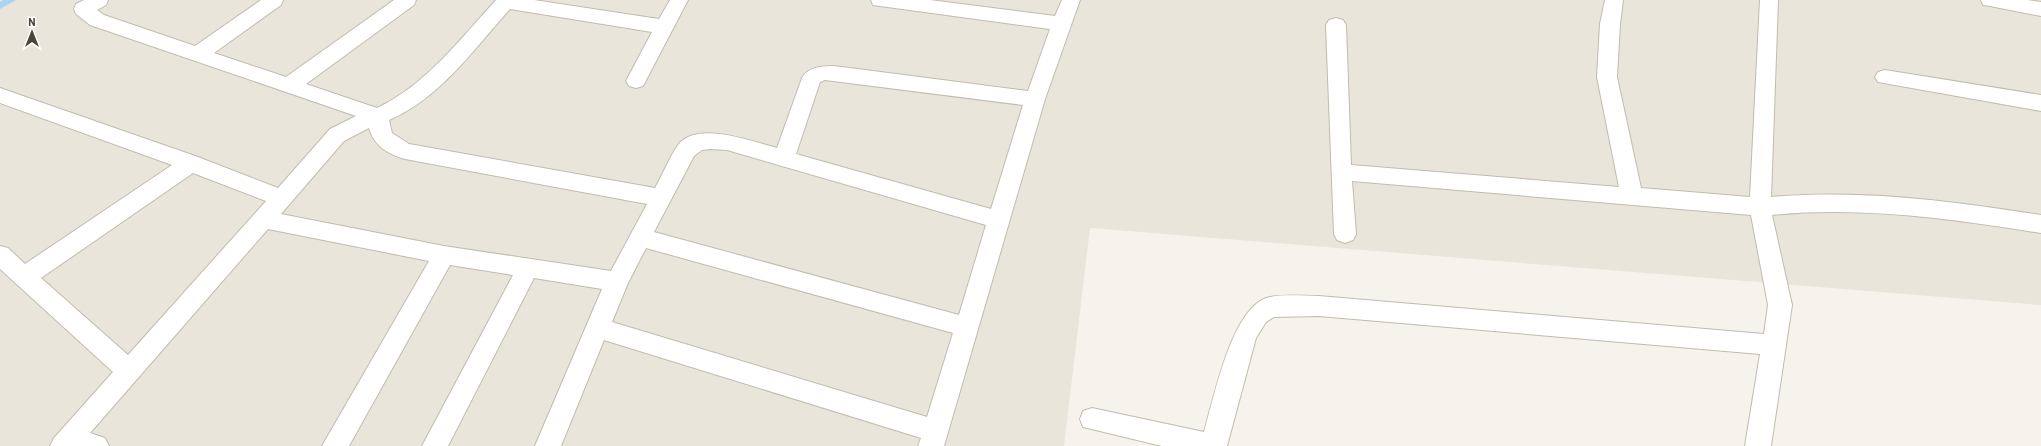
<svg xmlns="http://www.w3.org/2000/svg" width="2041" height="446" font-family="Barlow,sans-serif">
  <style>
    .residential { fill: #eae5da }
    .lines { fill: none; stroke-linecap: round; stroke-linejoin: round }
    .stream { fill: #a9d4f2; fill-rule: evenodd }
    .minor-casing { stroke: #c2bbae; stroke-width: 2 }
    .minor { fill: #fff; fill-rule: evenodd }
  </style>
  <rect width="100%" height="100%" fill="#f6f3ec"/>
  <!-- residential -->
  <path class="residential" d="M 0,0 L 2041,0 L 2041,305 L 1090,228 L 1064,446 L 0,446 Z"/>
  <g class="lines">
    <!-- stream -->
    <path class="stream" d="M 3,0 L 16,0 L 0,9 L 0,2 Z"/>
    <defs>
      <path id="minor" d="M 84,0 L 108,0 L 106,5 L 97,10 L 104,15 L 195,46 L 261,0 L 283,0 L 281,5 L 214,53 L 286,77 L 394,0 L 416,0 L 414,5 L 306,84 L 377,108 C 426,85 460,39 496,0 L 534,0 L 659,19 L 670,0 L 688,0 L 643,86 L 636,88 L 629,86 L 626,81 L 652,32 L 510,9 C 474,49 439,99 389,120 L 392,133 L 409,144 L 655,188 C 663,174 669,158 678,145 C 697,120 753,142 777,148 L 802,78 C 808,67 822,66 834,66 L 1028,91 L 1050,29 L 880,6 L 873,5 L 871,0 L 930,0 L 1055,16 L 1062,0 L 1080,0 L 1045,99 L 944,446 L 918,446 L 921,438 L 604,340 L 561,446 L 535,446 L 602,289 L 534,278 L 448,446 L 422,446 L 513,275 L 450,265 L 349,446 L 322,446 L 429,261 L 268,229 L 90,433 L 105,438 L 109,446 L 50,446 L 54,438 L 113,372 L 0,269 L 0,246 L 8,248 L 25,264 L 172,165 L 0,103 L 0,88 L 198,157 L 278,188 L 330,129 L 356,116 L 90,25 L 76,14 L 74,9 L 76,4 ZM 825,80 L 1023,105 L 991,209 L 796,154 L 820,82 ZM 369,128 C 374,146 388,154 405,159 L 647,204 L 611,271 L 444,246 L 281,214 L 344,141 ZM 710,149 L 727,150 L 986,225 L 959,315 L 654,232 L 694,156 L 702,150 ZM 193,173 L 266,201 L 128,355 L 41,278 ZM 646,248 L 953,333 L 927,417 L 612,322 L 628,283 Z
        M 1605,0 L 1623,0 L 1620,24 L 1617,77 L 1641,188 L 1750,197 L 1760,0 L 1778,0 L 1771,197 C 1862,189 1951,201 2041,215 L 2041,233 C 1952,219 1863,206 1772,215 L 1792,305 L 1771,446 L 1745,446 L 1760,354 L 1319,316 L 1274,317 L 1266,322 L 1256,338 L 1227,446 L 1162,446 L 1083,427 L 1080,419 L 1083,411 L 1092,408 L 1204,432 C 1214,399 1232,304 1270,297 C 1285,294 1303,296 1319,296 L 1764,334 L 1768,305 L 1751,215 L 1352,181 L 1356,234 L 1353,240 L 1345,243 L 1337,240 L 1334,234 L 1326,25 L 1329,20 L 1336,18 L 1343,20 L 1346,25 L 1351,165 L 1619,187 L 1597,77 L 1600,24 Z
        M 1981,0 L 2027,0 L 2041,2 L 2041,16 L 1990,6 L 1983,5 Z
        M 1885,70 L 2041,95 L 2041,111 L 1878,82 L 1875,77 L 1878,72 Z"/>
    </defs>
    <!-- minor casing -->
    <use href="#minor" class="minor-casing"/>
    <!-- minor -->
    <use href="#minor" class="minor"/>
  </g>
  <!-- north arrow -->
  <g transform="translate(32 32)" stroke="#ffffff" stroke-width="3" paint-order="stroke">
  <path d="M0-3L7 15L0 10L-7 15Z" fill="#4b4439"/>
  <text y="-6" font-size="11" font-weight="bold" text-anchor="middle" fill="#4b4439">N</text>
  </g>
</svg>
